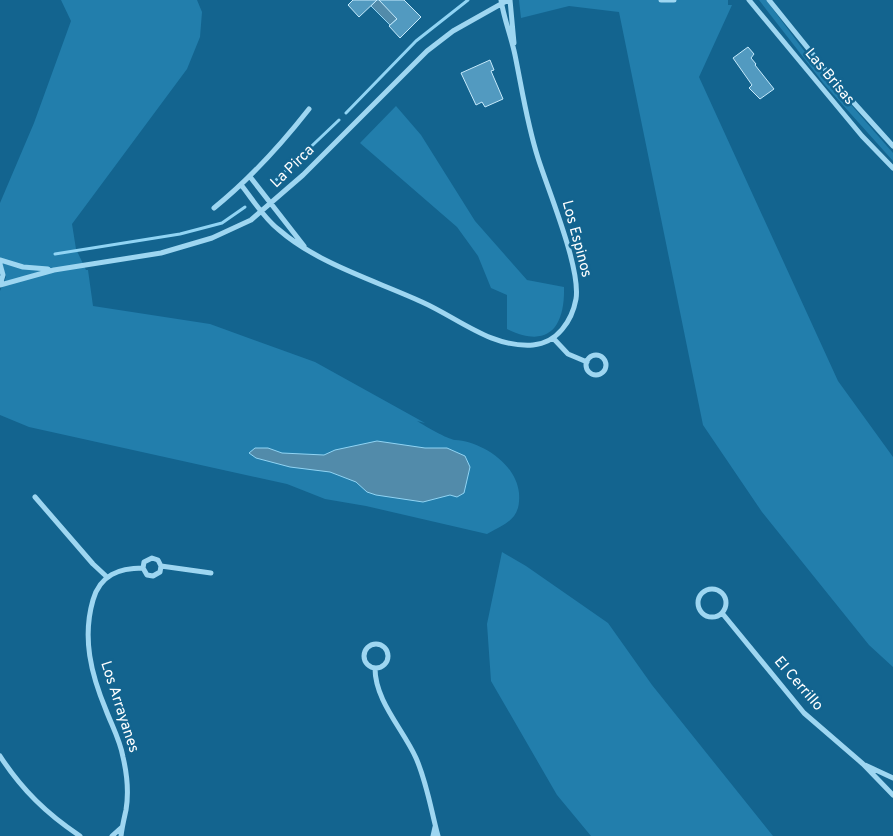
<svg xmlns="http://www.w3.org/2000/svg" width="893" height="836" font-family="Overpass,sans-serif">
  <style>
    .green { fill: #227eac }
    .water { fill: #528baa; stroke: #90d4f4 }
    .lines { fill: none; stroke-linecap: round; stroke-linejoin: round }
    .stream { stroke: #90d4f4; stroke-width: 3 }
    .building { fill: #529ac0; stroke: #c5eafc }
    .minor { stroke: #9ed6f1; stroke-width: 5 }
    .labels { text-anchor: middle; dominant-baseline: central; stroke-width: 5; stroke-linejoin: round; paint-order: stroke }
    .street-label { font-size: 15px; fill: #fff; stroke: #13648f }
  </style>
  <rect width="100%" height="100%" fill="#13648f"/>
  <!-- green -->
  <path class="green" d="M 61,0 L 197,0 L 202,12 L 200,37 L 187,69 L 72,224 L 76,249 L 86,270 L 88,270 L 93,306 L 210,324 L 315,362 L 425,423 L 417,421 C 425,426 447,439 455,440 C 480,441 516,463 519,493 C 521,519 507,523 487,534 L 366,506 L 325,499 L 287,484 L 29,427 L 0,415 L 0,291 L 6,277 L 0,259 L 0,203 L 34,123 L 71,21 Z
    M 519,0 L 728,0 L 728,5 L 732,5 L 699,77 L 838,381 L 893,457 L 893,667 L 869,645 L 762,512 L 703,425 L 619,12 L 569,6 L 521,18 Z
    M 759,0 L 766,0 L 805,52 L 893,153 L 893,161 L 824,84 Z
    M 396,106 L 421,135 L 475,221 L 527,280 L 564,287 C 565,328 548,349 507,329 L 507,295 L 491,288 L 478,256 L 457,227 L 360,143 Z
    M 502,552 L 526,566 L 608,623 L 652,685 L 773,836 L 591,836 L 557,795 L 491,681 L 487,624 Z"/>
  <!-- water -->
  <path class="water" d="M 377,0 L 386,0 L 402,14 L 390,25 L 371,6 Z
    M 377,441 L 425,448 L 447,448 L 465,456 L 470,467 L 464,493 L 457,497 L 450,495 L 423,502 L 376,495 L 367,492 L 356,482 L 330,472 L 290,467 L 256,458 L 249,453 L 255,448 L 268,448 L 282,453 L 324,455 L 335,450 Z"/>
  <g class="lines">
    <!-- stream -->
    <path class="stream" d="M 346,113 L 416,41 L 468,0
      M 276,180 L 339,120
      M 55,254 L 180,234 L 222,223 L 245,207"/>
  </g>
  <!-- building -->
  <path class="building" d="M 353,0 L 377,0 L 359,17 L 348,5 Z
    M 379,0 L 404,0 L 421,17 L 400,38 L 389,26 L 397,19 Z
    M 748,47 L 754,54 L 751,58 L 756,64 L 755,65 L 774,89 L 760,99 L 749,88 L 752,85 L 733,58 Z
    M 490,60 L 494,70 L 491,71 L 503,99 L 485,107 L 482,102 L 476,105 L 461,73 Z"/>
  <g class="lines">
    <!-- minor -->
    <path class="minor" d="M 510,0 L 514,43
      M 661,0 L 674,0
      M 749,0 L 862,136 L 893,168
      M 769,0 L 836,83 L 893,146
      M 251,178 L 304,246
      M 242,186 C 253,200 264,218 278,229 C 318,264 374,280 422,302 C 458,318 491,348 533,345 C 557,343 572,321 576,299 C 581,268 548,190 538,158 C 527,124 522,89 515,55 C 511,36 504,19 501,0
      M 214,208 C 251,178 280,146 309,109
      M 0,260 L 23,267 L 48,269
      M 0,264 L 3,275 L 0,285
      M 0,285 L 54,270 L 161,253 L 212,238 L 251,220 L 303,175 L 427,51 L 453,31 L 508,0
      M 553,338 L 568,354 L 587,362
      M586 365a10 10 0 1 1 20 0a10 10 0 1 1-20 0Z
      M 35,497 L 93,564 L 107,577
      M 161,566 L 160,572 L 153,576 L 147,575 L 143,568 L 144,562 L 152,558 L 158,560 L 161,566 L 211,573
      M698 603a14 14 0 1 1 28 0a14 14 0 1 1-28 0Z
      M 722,613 L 804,713 L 863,764 L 893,795
      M364 656a12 12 0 1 1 24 0a12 12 0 1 1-24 0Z
      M 375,668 C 375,701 403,729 416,758 C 427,783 431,810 438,836
      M 0,756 C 22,790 47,814 80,836
      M 865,765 L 893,778
      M 112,836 L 122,827
      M 121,836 C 122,827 124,819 126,810 C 129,792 127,774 123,757 C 120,740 112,726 106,710 C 91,674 82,638 93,600 C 100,575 119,568 143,568
      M 433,836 L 435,827"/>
  </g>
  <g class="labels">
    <!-- street labels -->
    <g class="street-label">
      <text transform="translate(829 77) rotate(50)">Las Brisas</text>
      <text transform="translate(293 167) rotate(-44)">La Pirca</text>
      <text transform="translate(576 239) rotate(75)">Los Espinos</text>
      <text transform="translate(798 684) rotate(49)">El Cerrillo</text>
      <text transform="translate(119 707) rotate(72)">Los Arrayanes</text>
    </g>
  </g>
</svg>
